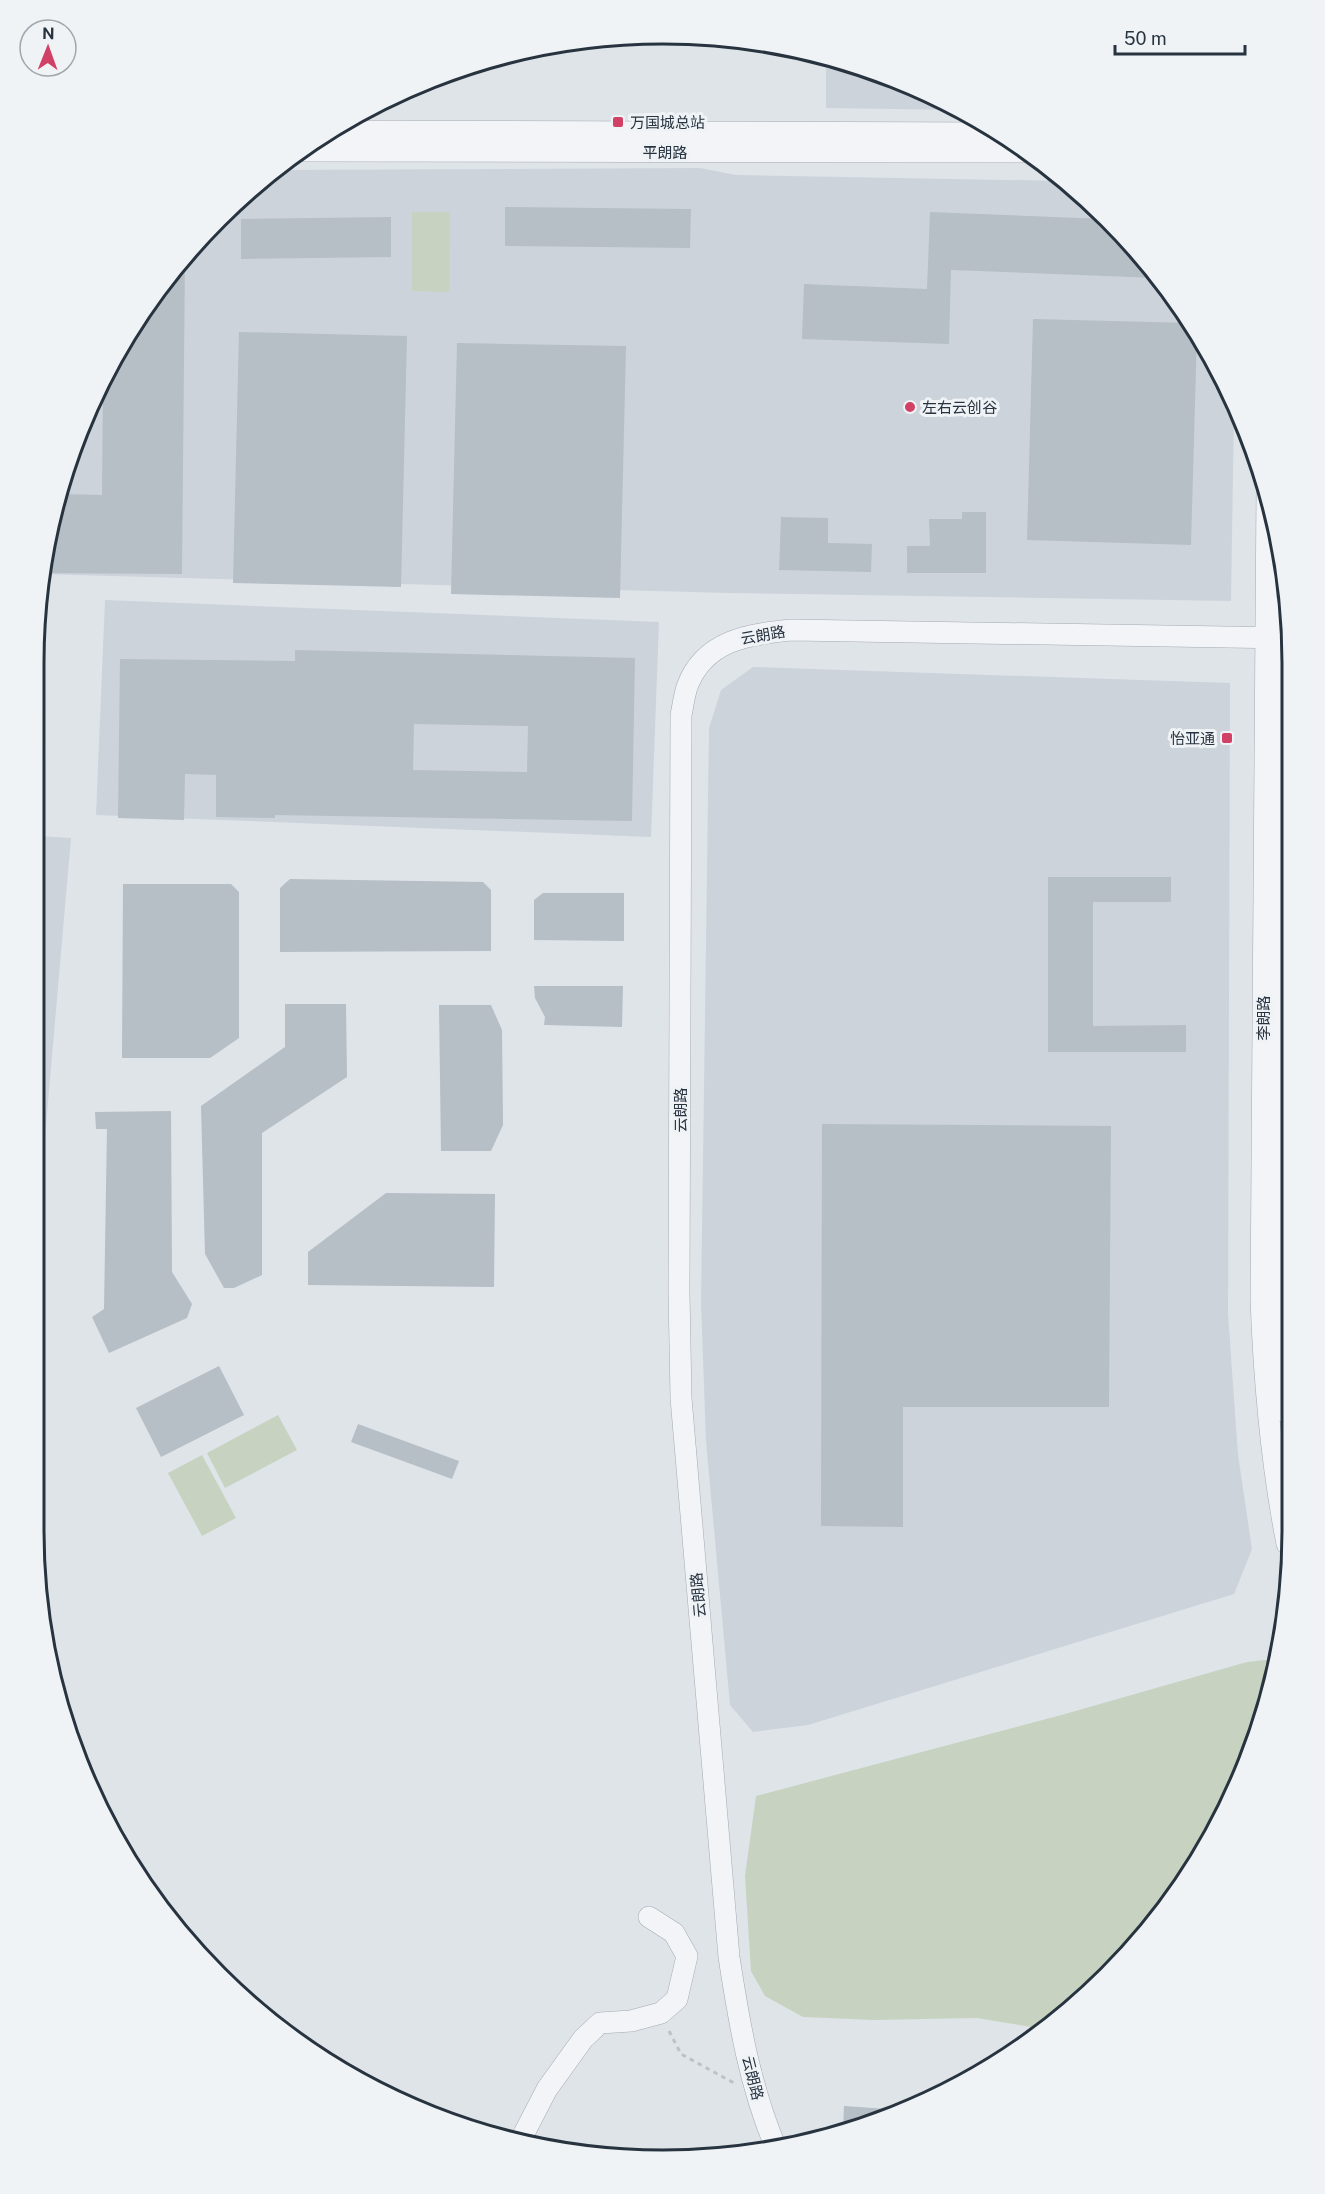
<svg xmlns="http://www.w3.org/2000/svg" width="1325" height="2194" font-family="'Public Sans','Noto Sans SC',sans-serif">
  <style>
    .built { fill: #cdd3db }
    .green { fill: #c7d3c0 }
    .building { fill: #b6bec6; fill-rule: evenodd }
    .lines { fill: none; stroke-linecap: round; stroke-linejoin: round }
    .minor-casing { stroke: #a4abb3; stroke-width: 22 }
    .path { stroke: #bdc2c7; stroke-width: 3; stroke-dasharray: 4.5 4.5; stroke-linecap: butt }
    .minor { stroke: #f2f4f7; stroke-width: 21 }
    .poi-dot { fill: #d14166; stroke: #eff3f6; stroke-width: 2 }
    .labels { text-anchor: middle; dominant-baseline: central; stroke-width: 6; stroke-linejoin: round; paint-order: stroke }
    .poi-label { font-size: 15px; fill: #283340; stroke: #eff3f6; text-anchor: start }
    .street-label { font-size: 15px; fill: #283340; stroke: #eff3f6 }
    .rim { fill: none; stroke: #283340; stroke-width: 3 }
  </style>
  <rect width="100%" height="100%" fill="#dfe4e9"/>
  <!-- built -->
  <path class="built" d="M 826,55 L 941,98 L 960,110 L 826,108 Z
    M 700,168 L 736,175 L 1064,181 L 1136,248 L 1208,348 L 1234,411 L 1231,601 L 729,593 L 40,574 L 81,422 L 163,280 L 247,189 L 274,170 Z
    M 105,600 L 659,622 L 651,837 L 96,815 Z
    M 753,667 L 1230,683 L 1228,1314 L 1238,1455 L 1252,1549 L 1234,1594 L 808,1725 L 753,1732 L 730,1705 L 706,1441 L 701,1303 L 709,728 L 721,690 Z
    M 38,836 L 71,838 L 38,1217 Z"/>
  <!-- green -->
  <path class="green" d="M 412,212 L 450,212 L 449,292 L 412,291 Z
    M 278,1415 L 297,1450 L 225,1488 L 207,1453 Z
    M 202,1455 L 236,1518 L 202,1536 L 168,1473 Z
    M 1275,1659 L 1244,1772 L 1162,1914 L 1107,1977 L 1044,2029 L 977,2018 L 874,2020 L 803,2017 L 765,1996 L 751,1971 L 745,1876 L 756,1796 L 1065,1714 L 1247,1662 Z"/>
  <!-- building -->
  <path class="building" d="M 505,207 L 691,209 L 690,248 L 505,246 Z
    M 930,212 L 1105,219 L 1136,248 L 1157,278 L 951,270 L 949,344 L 802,339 L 804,284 L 927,289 Z
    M 391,217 L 391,257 L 241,259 L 241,219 Z
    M 185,256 L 182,574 L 40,573 L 61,494 L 102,495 L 103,383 L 163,280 Z
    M 1033,319 L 1190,323 L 1197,332 L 1191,545 L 1027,540 Z
    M 239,332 L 407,336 L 401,587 L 233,583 Z
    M 457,343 L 626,346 L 620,598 L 451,594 Z
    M 962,512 L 986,512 L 986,573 L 907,573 L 907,546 L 930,546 L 929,519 L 962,519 Z
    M 781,517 L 828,518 L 828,543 L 872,544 L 871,572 L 779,570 Z
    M 295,650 L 635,658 L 632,821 L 275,815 L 275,818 L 216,817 L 216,775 L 185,774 L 184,820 L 118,818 L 120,659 L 295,661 ZM 414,724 L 528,726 L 527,772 L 413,770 Z
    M 1048,877 L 1171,877 L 1171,902 L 1093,902 L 1093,1026 L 1186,1025 L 1186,1052 L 1048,1052 Z
    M 290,879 L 483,882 L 491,890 L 491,951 L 280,952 L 280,888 Z
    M 123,884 L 231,884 L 239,892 L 239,1038 L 210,1058 L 122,1058 Z
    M 543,893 L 624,893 L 624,941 L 534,940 L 534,900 Z
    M 534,986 L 623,986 L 622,1027 L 544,1025 L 545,1017 L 535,998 Z
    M 285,1004 L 346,1004 L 347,1077 L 262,1133 L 262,1275 L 234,1288 L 224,1288 L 205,1254 L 201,1106 L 285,1047 Z
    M 439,1005 L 491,1005 L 502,1030 L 503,1125 L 491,1151 L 441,1151 Z
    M 171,1111 L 172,1272 L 192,1304 L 187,1318 L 109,1353 L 92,1317 L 104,1309 L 107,1129 L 96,1129 L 95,1112 Z
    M 822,1124 L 1111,1126 L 1109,1407 L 903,1407 L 903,1527 L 821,1526 Z
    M 386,1193 L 495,1194 L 494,1287 L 308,1285 L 308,1252 Z
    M 219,1366 L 244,1415 L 161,1457 L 136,1408 Z
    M 358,1424 L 459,1461 L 452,1479 L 351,1442 Z
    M 844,2106 L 901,2110 L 865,2128 L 843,2133 Z"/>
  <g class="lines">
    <defs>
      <path id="minor" d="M 328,131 L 997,133
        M 301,151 L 1028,152
        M 1267,490 L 1261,1299 C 1264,1381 1271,1462 1287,1544
        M 1287,600 L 1281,1299 L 1283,1365 L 1287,1413
        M 519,2143 L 547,2089 L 583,2039 L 600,2023 L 631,2021 L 661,2013 L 677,1999 L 687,1956 L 674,1933 L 649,1917
        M 776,2148 C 750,2087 739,2022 729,1957 L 681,1398 L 679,1292 L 681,715 C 683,706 684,696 687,687 C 704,640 749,634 792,630 L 1287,638"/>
    </defs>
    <!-- minor casing -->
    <use href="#minor" class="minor-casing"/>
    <!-- path -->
    <path class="path" d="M 669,2031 L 681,2054 L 734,2083"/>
    <!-- minor -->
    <use href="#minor" class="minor"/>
  </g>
  <!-- markers -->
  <g class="poi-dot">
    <rect x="612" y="116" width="12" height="12" rx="3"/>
    <circle cx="910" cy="407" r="6"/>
    <rect x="1221" y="732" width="12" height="12" rx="3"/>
  </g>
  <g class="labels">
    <!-- poi labels -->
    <g class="poi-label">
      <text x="630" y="122">万国城总站</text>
      <text x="922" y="407">左右云创谷</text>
      <text x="1215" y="738" text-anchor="end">怡亚通</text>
    </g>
    <!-- street labels -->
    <g class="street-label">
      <text x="665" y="152">平朗路</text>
      <text transform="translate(763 635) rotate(-10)">云朗路</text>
      <text transform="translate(1263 1018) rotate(-90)">李朗路</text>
      <text transform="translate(680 1110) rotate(-90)">云朗路</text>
      <text transform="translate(698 1595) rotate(-95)">云朗路</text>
      <text transform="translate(753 2078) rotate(76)">云朗路</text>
    </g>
  </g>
  <!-- crop -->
  <path d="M0 0H1325V2194H0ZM663 44H663A619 619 0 0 1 1282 663V1531A619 619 0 0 1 663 2150H663A619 619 0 0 1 44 1531V663A619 619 0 0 1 663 44Z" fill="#eff3f6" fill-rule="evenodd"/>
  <path class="rim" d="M663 44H663A619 619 0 0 1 1282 663V1531A619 619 0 0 1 663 2150H663A619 619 0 0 1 44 1531V663A619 619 0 0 1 663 44Z"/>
  <!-- north arrow -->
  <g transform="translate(48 48) rotate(1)"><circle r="28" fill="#eff3f6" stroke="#9fa6ad" stroke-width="1.5"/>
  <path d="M0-4.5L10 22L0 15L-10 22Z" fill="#d14166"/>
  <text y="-9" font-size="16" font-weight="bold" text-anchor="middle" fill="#283340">N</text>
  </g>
  <!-- scale -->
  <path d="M1115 45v9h130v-9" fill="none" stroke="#283340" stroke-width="3"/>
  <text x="1124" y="45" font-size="18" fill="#283340" stroke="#eff3f6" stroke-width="4.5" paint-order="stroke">50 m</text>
</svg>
